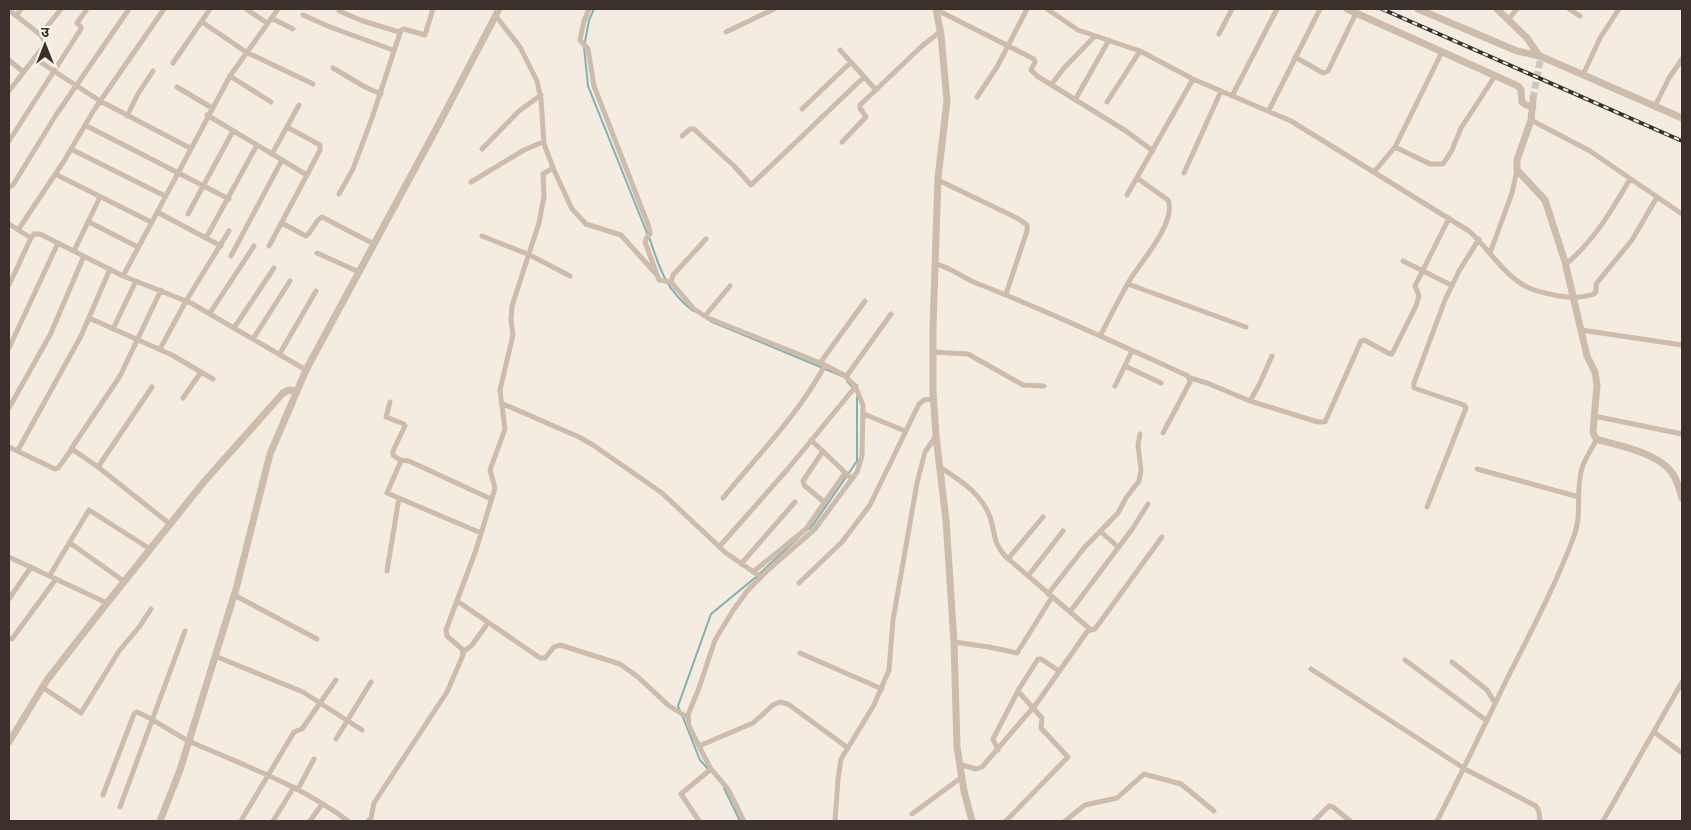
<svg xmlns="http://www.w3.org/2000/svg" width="1691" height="830" font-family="Quicksand,'Noto Sans Devanagari',sans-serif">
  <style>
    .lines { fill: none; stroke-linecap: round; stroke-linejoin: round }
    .stream { stroke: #7fb0b2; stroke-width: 2 }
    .tertiary-tunnel { stroke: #cfc6bd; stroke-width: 7; stroke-dasharray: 7 3.5; stroke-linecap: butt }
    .minor { stroke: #cdbbac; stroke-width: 5 }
    .tertiary { stroke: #cdbbac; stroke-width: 7 }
    .rail-casing { stroke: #3b302b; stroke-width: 4 }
    .rail { stroke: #fbf5ee; stroke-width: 2; stroke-dasharray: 5.5; stroke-linecap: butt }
  </style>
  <rect width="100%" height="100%" fill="#f4ebe1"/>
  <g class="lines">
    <!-- stream -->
    <path class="stream" d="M 585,42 L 589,20 L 594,9
      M 584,47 L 588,86 L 647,233
      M 649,237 C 660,269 665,289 693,311
      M 710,321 L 842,376
      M 847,381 L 854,389
      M 809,529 L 813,525 L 857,461 L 857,397
      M 680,711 L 678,706 L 711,614 L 756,577 L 799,537
      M 682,715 L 700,760 L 708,769
      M 724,788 L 740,821"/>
    <!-- tertiary-tunnel -->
    <path class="tertiary-tunnel" d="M 1533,99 L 1540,61"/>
    <!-- minor -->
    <path class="minor" d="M 246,9 L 267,23
      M 589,9 L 584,21 L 580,40 L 588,49 L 594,86 L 649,227 L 650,234 L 647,237 L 645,242 L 659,280 L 671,282 L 694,309 L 708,318 L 823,364 L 844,375 L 855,386 L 863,405 L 862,456 L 857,472 L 815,529 L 769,569 L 748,590 L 734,609 L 715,640 L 699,688 L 688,715 L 689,726 L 703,754 L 711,769 L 728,789 L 744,821
      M 1047,9 L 1078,30 L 1140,51 L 1193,79 L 1291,121 L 1469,231 C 1488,248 1506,278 1529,288 C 1538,292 1549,294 1559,296 C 1571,298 1582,298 1594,294 L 1596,291 L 1596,284 L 1632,240 L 1657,197
      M 1569,9 L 1580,16
      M 9,10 L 42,36
      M 937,10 L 1034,59 L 1035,62 L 1031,70 L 1037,76 L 1126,131 L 1153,151
      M 339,11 L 363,21 L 399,32
      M 303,15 L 330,27 L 393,50
      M 495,15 L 520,47 L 537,81 L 541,99 L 544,144 L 554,170 L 572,209 L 586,224 L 621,235 L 657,275
      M 16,16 L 21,9
      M 271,18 L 293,29
      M 1508,20 L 1517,9
      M 202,22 L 246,52 L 313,84
      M 726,32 L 774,9
      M 1219,34 L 1232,9
      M 840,50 L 876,90
      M 1295,57 L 1323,73 L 1328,71 L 1356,13
      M 34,58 L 100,101 L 190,148
      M 9,60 L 22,71
      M 173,63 L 210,9
      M 333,68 L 365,87 L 381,94
      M 1583,75 L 1600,38 L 1619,9
      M 230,76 L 271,102
      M 1051,85 L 1064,68 L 1095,36
      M 177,87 L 212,108
      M 9,91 L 43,47 L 45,42 L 42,37 L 42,33 L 61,9
      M 1232,96 L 1277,9
      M 977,97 L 997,67 L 1027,9
      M 1075,100 L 1109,40
      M 1107,102 L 1140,51
      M 1655,106 L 1669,78 L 1682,59
      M 802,109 L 851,62
      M 1269,110 L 1320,9
      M 207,115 L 307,175 L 269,246
      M 127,116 L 138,94 L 153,71
      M 1531,120 L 1590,151 L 1682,214
      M 85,125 L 229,199
      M 287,127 L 320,145 L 320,150 L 307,175
      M 682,136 L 690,129 L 694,129 L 734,166 L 751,185 L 864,77
      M 9,141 L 81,29 L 81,27 L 77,23 L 87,9
      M 842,142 L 866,117 L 860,108 L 860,105 L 922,46 L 941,31
      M 1395,147 L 1430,164 L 1443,164 L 1452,150 L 1461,128 L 1495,76
      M 71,149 L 165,196
      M 482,149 L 519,111 L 541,95
      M 272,154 L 299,105
      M 1374,172 L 1395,147 L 1442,52
      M 1184,173 L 1221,91
      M 55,174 L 151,222
      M 938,180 L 1017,218 L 1027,225 L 1027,231 L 1006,294
      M 471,182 L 524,150 L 543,142
      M 9,187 L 13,185 L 56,115 L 129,9
      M 339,194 L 353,169 L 372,118 L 401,30 L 404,29 L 425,35 L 433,9
      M 1127,195 L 1193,79
      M 157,212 L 221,246
      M 188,214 L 233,131
      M 89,222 L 138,247
      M 282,223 L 306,236 C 313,231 315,220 322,217 L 374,244
      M 9,224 L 31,238 L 34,234 L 40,234 L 123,276 L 191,303 L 306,370
      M 18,230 L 64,161 L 94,110 L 164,9
      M 482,236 L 530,255 L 570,276
      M 206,238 L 257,145
      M 74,251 L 100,197
      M 317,253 L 359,272
      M 1490,253 L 1512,193 L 1517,170
      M 231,256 L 282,160
      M 1403,261 L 1451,285
      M 935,264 C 951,267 961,277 976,283 C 1048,311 1118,344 1188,376 L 1190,382 L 1163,433
      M 1565,265 C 1594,241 1612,210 1630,179
      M 123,276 L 230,76 L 278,9
      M 671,282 L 673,275 L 706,239
      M 1128,284 L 1246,327
      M 9,285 L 31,238
      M 210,313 L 254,246
      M 705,316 L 730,286
      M 89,318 L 172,355 L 213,379
      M 234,328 L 274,268
      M 113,329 L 136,281
      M 1581,330 L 1682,345
      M 1100,336 C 1110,317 1120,297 1131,278 C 1142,261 1177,221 1168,200 L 1137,178
      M 253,339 L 290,281
      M 9,348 L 58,243
      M 160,349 L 186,301 L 229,231
      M 933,352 L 968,354 L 1023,385 L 1044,386
      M 279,355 L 316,291
      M 820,363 L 865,301
      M 1125,366 L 1161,383
      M 846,377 L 891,314
      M 1190,378 L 1207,383 L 1250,401 L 1318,422 L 1325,422 L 1361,341 L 1364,340 L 1390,354 L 1392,354 L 1416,306 L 1419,296 L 1415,286 L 1449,218
      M 1115,386 L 1132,351
      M 183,398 L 201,372
      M 1250,401 L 1259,385 L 1272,356
      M 390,402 L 386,417 L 404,424 L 405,426 L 393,451 L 393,455 L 400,460 L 400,463 L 387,493 L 481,533
      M 501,403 L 579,437 L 593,445 L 662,493 L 726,553 L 761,577
      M 9,408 L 50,335 L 84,256
      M 864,414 L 905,431
      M 1594,416 L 1682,434
      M 811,440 L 852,479
      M 9,447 L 55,469 L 58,468 L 72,449 L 98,467 L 170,524
      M 71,449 L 120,376 L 161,290
      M 18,450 L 81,336 L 110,269
      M 823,451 L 803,481 L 804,485 L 824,502
      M 400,460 L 409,461 L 491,499
      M 98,467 L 152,387
      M 941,468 C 961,481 981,493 990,517 C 996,534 992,541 1005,556 L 1091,630 L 1095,629 L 1162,537
      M 1477,469 L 1579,497
      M 723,498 C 758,455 799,414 825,365
      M 1427,507 L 1466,408 L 1464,405 L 1414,388 L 1414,383 L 1445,300 L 1459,271 L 1479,239
      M 1100,531 L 1118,547
      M 70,543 L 125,582
      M 719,547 L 787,470 L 856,386
      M 9,557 L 107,603
      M 1008,559 L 1043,517
      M 741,564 L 795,502
      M 387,571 L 399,498
      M 753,572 L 806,529 L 845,473
      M 50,575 L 89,510 L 150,549
      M 1028,576 L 1063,531
      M 799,583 L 842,542 L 870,505 L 919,404 L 924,400 L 933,399
      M 1048,594 L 1084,548 L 1118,513 L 1126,498 L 1139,481 L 1141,470 L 1138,445 L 1140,434
      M 234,595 L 317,639
      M 9,599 L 31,567
      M 457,601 L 540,658 L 545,658 L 554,647 L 560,645 L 620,664 L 638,677 L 668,705 L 687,717
      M 1070,612 L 1133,528 L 1148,504
      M 12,639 L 56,579
      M 954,642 L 989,647 L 1017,653 L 1052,597
      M 463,652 L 472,645 L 488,623
      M 800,653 L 882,689
      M 215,656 L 303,692 L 362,730
      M 1405,660 L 1487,721
      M 1452,662 L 1487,690 L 1495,703
      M 1311,669 L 1465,769 L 1536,806 L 1539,812 L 1540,821
      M 42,687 L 81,713 L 119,651 L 140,626 L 151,609
      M 1654,732 L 1682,753
      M 336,739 L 371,682
      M 699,746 L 753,723 L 773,705 L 780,702 L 788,704 L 848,748
      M 998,750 L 993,739 L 1019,689 L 1038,659 L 1041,659 L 1059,671
      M 959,764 L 976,769 L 982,767 L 1037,703 L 1089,629
      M 298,789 L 314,759
      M 103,795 L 134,714 L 137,712 C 156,720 172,733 191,742 C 245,766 300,785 348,821
      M 120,807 L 185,631
      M 912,814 L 962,777
      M 242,819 L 294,732 L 302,729 L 336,680
      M 273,821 L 294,787
      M 310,821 L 322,804
      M 368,821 L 371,818 L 374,803 L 447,692 L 463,655 L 462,649 L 447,636 L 446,630 L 476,550 L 495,488 L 490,470 L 505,429 L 500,390 L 513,335 L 511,320 L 512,306 L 539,223 L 544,196 L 543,174 L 553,168
      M 699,821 L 681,794 L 711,769
      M 835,821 L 838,779 L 841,759 L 874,705 L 889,670 L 893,620 L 917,483 L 925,452 L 936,436
      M 1006,821 L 1068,757 L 1041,728 L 1042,718 L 1018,691
      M 1065,821 L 1085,805 L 1117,798 L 1144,774 L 1181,784 L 1214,811
      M 1314,821 L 1329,806 L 1333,807 L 1350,821
      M 1437,821 C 1461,775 1483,728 1506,681 C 1529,635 1556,585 1574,536 C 1582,516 1576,494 1581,472 C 1583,460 1592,450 1597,438
      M 1603,821 L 1682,682"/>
    <!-- tertiary -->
    <path class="tertiary" d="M 936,9 L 941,35 L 947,101 L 938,178 L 933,327 L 933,392 L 936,436 L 946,520 L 954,642 L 957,747 L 964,791 L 972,821
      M 1347,9 L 1518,86 L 1521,90 L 1522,102 L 1526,105 L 1533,107
      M 1418,9 L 1517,51 L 1540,56 L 1682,118
      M 1497,9 L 1527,38 L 1540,57
      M 1533,99 L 1531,120 L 1517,160 L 1517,170 L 1545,200 L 1565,262 L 1587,356 L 1595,372 L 1597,385 L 1593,432 L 1595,437 L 1599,440 C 1622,446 1662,454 1674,476 C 1678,483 1680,491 1682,498
      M 9,742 L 47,680 L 107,603 L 203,483 L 283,393 L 289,390 L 297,391
      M 160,821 L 180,770 L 236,589 L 270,454 L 306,370 L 440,122 L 499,9"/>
    <defs>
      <path id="rail" d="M 1382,9 L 1682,141"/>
    </defs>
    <!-- rail casing -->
    <use href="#rail" class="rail-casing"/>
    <!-- rail -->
    <use href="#rail" class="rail"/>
  </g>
  <!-- border -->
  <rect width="1691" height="830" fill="none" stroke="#3b302b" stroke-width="20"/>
  <!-- north arrow -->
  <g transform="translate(45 45)" stroke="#fbf5ee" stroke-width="4" paint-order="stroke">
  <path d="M0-4L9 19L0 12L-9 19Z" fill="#3b302b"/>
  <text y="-8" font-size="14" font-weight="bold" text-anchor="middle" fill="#3b302b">उ</text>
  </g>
</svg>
